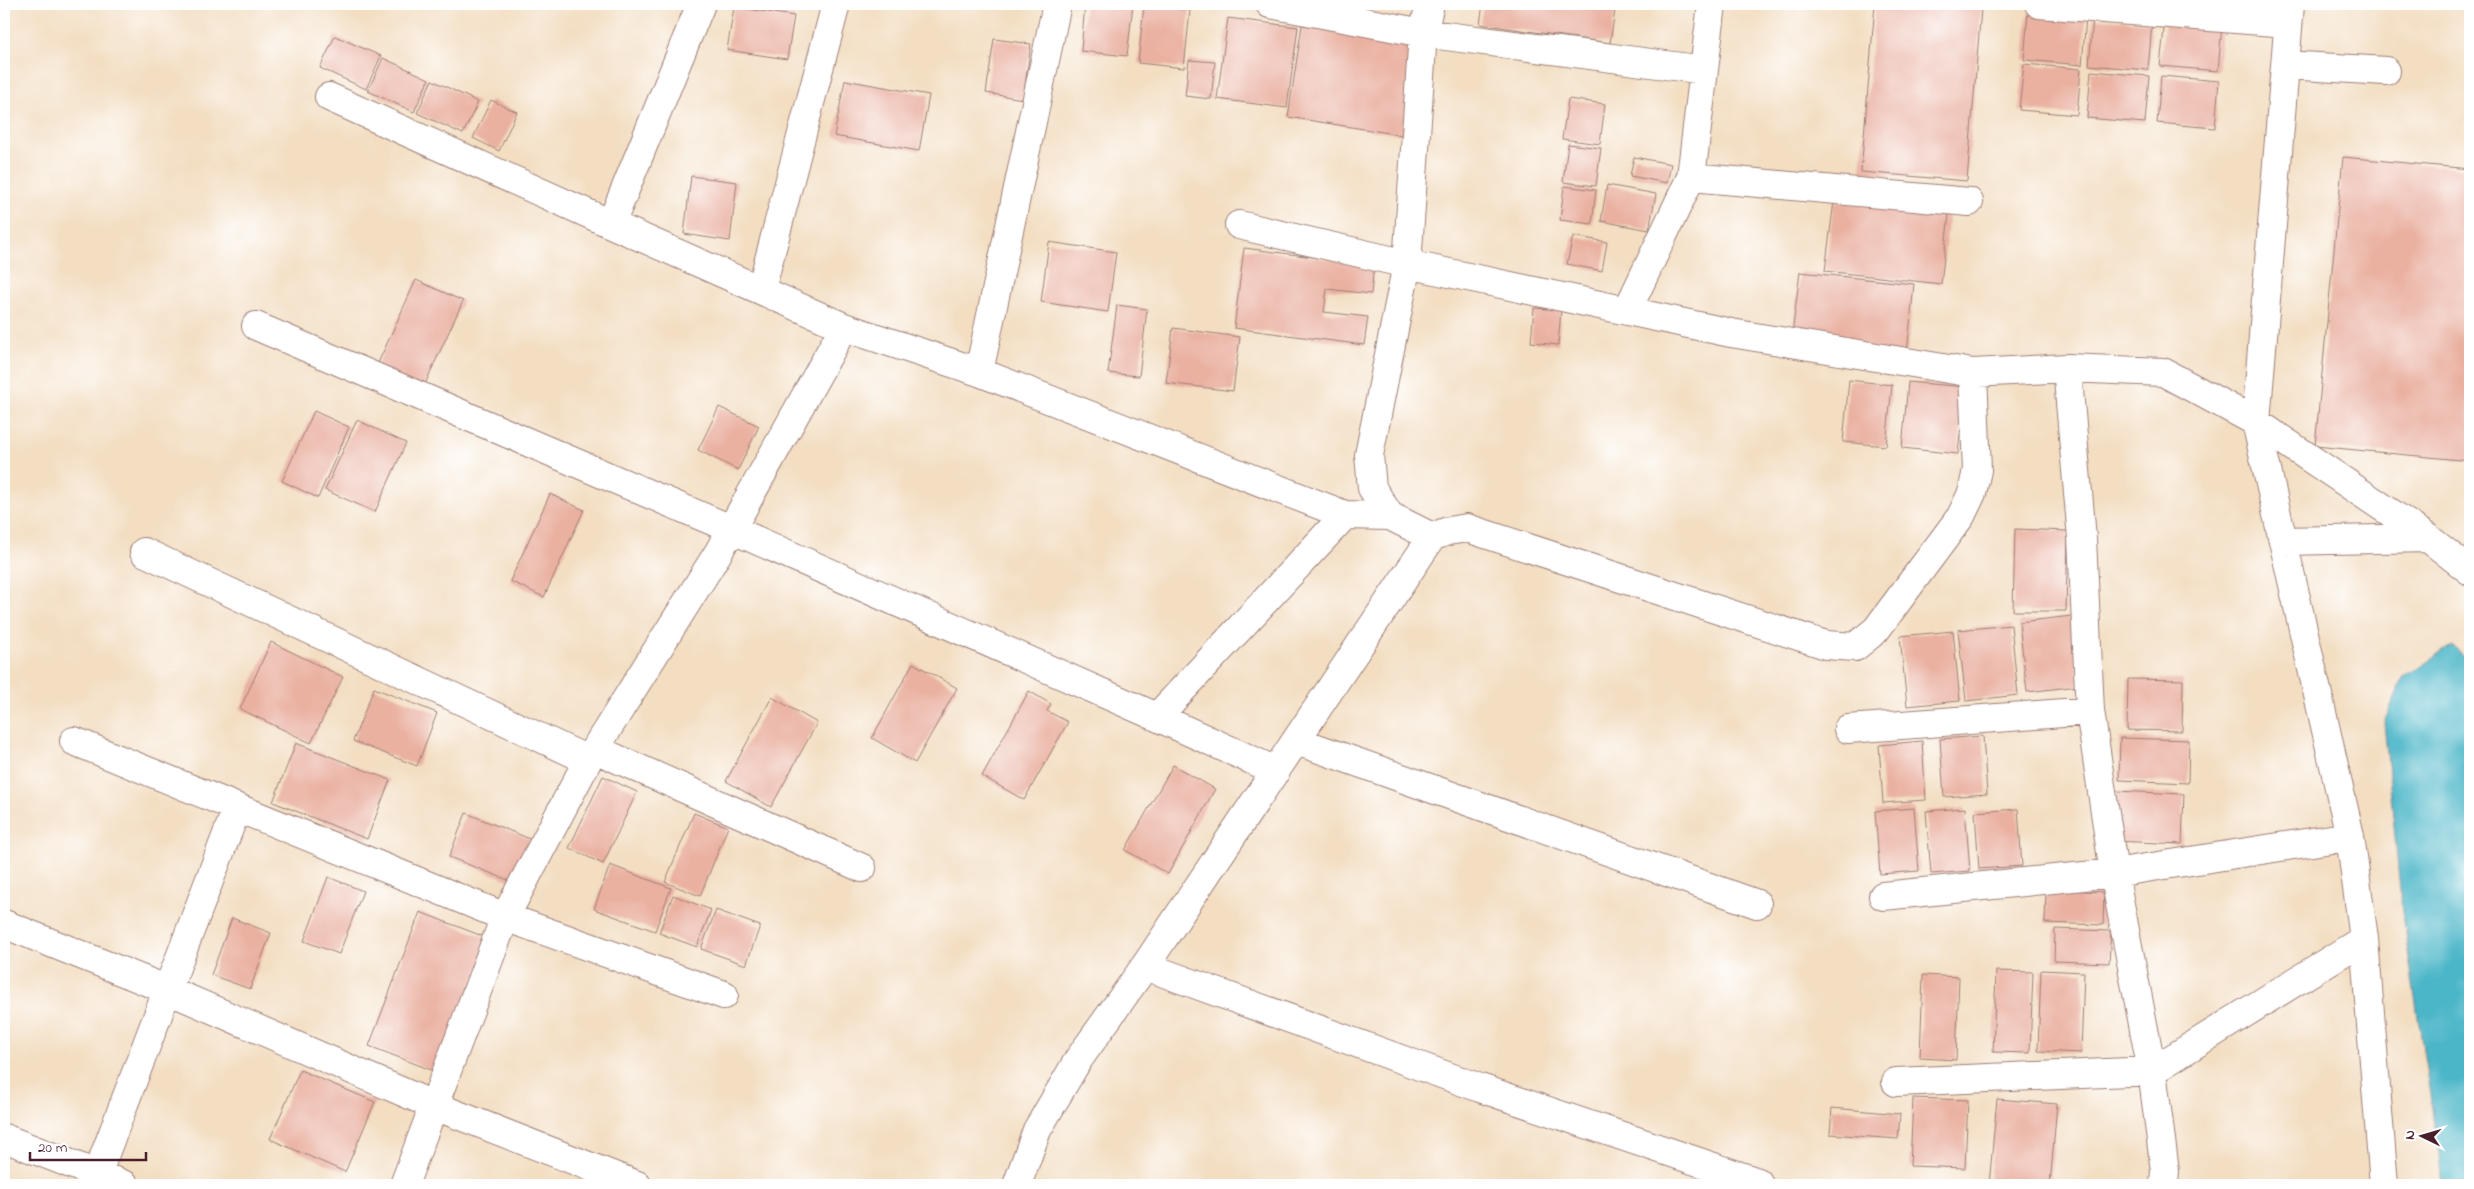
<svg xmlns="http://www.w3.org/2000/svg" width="2474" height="1189" font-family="'Indie Flower',sans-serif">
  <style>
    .water { fill: #4bb6c8; stroke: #4a6a7a }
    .building { fill: #eab1a1 }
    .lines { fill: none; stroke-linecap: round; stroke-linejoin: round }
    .minor-casing { stroke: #9e7e76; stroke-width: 30 }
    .minor { stroke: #fff; stroke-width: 28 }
  </style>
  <rect width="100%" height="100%" fill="#fff"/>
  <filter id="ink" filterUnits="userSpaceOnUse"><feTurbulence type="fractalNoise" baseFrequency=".02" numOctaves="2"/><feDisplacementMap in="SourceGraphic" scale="10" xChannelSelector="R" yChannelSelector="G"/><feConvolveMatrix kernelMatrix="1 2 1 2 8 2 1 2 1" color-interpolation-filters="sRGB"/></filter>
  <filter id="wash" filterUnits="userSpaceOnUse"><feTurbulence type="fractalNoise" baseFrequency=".0096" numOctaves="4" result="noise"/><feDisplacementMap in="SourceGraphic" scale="20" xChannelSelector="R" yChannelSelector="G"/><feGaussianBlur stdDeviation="1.12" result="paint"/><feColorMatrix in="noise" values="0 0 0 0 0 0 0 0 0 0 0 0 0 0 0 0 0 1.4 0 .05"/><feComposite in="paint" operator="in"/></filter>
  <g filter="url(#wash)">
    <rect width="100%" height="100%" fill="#f3dec2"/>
    <!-- water -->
    <path class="water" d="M 2451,646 L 2470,660 L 2470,1185 L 2442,1185 L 2439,1153 L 2403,920 L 2384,722 L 2404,677 Z"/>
    <g id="blocks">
      <!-- building -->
      <path class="building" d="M 1085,4 L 1133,4 L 1127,56 L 1081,51 Z
        M 1483,4 L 1616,4 L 1610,43 L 1480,24 Z
        M 1875,4 L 1916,4 L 1981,9 L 1967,181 L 1861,172 Z
        M 1144,5 L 1190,10 L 1184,68 L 1138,63 Z
        M 734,7 L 794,16 L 787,59 L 727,50 Z
        M 2028,13 L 2086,18 L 2082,65 L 2024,60 Z
        M 1228,18 L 1298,27 L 1287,108 L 1217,99 Z
        M 2093,18 L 2152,23 L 2148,70 L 2089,65 Z
        M 2165,20 L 2222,25 L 2218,71 L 2160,66 Z
        M 1302,25 L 1422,43 L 1408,136 L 1288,117 Z
        M 335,36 L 381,56 L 366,89 L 320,68 Z
        M 994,39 L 1031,44 L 1023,99 L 986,93 Z
        M 383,58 L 429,79 L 414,112 L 368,91 Z
        M 1189,60 L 1215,62 L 1211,99 L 1185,96 Z
        M 2024,64 L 2081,69 L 2077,115 L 2019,110 Z
        M 2091,71 L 2149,76 L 2145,123 L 2087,118 Z
        M 2161,76 L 2219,81 L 2215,128 L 2157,123 Z
        M 432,80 L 478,102 L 463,134 L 417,113 Z
        M 845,80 L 929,95 L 919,151 L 834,136 Z
        M 1568,99 L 1605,104 L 1600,144 L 1562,139 Z
        M 491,100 L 517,112 L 499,151 L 473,138 Z
        M 1568,144 L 1601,148 L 1596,186 L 1563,182 Z
        M 1634,157 L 1671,164 L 1667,183 L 1630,176 Z
        M 2343,157 L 2470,169 L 2470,461 L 2315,446 Z
        M 691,176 L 737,182 L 730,241 L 684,234 Z
        M 1607,185 L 1656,194 L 1649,230 L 1601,221 Z
        M 1564,186 L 1596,190 L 1592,224 L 1560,220 Z
        M 1834,201 L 1949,214 L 1941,284 L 1825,271 Z
        M 1573,236 L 1607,242 L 1602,271 L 1567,264 Z
        M 1049,242 L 1116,252 L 1108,312 L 1041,302 Z
        M 1244,248 L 1374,265 L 1371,294 L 1327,289 L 1324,312 L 1368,317 L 1364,345 L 1234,328 Z
        M 1800,272 L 1914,284 L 1907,354 L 1791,342 Z
        M 416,280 L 463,301 L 420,395 L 373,374 Z
        M 1117,305 L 1147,309 L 1139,376 L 1108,373 Z
        M 1534,308 L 1561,310 L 1558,345 L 1531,342 Z
        M 1173,328 L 1240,337 L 1233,391 L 1166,383 Z
        M 1849,380 L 1892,385 L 1886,446 L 1843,442 Z
        M 1908,382 L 1965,387 L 1958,454 L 1902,448 Z
        M 719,407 L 759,426 L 738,470 L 698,450 Z
        M 314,411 L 349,427 L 318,498 L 282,481 Z
        M 357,420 L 406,443 L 375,512 L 325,490 Z
        M 550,494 L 584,510 L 544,597 L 510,581 Z
        M 2015,529 L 2068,531 L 2066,611 L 2013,611 Z
        M 2072,616 L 2079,686 L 2027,692 L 2019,622 Z
        M 2011,625 L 2018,695 L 1966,701 L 1958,630 Z
        M 1953,631 L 1960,701 L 1907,706 L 1900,636 Z
        M 271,642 L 343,677 L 311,743 L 240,709 Z
        M 913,663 L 957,688 L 915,763 L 872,738 Z
        M 2128,679 L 2183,680 L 2182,731 L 2127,730 Z
        M 374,688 L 437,713 L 417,766 L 353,741 Z
        M 1029,691 L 1051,704 L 1047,711 L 1068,722 L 1024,800 L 982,776 Z
        M 772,697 L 817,723 L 771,807 L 726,781 Z
        M 1983,736 L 1987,794 L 1944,797 L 1940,739 Z
        M 2120,738 L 2189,740 L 2188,783 L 2119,780 Z
        M 1922,741 L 1926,800 L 1883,803 L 1879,745 Z
        M 296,743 L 390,780 L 367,839 L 273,802 Z
        M 1173,765 L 1215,789 L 1168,874 L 1125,850 Z
        M 603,776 L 637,792 L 603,864 L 569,848 Z
        M 2116,791 L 2184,794 L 2182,844 L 2114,841 Z
        M 1914,808 L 1919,871 L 1880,874 L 1875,811 Z
        M 1965,808 L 1970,871 L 1931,874 L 1926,811 Z
        M 2018,809 L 2022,866 L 1979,869 L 1975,812 Z
        M 466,813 L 530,839 L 513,882 L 449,857 Z
        M 694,813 L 728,827 L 700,896 L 665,882 Z
        M 610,865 L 671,888 L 655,931 L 594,909 Z
        M 328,877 L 363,891 L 339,954 L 304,941 Z
        M 2046,889 L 2104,892 L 2103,925 L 2045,923 Z
        M 673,895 L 711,910 L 697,947 L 659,933 Z
        M 716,910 L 760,926 L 746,965 L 701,949 Z
        M 420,912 L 490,939 L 439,1073 L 369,1046 Z
        M 232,918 L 271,933 L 250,989 L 211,975 Z
        M 2055,929 L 2111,931 L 2109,963 L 2054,961 Z
        M 2041,970 L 2084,972 L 2081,1053 L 2038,1051 Z
        M 1996,971 L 2033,972 L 2030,1053 L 1993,1052 Z
        M 1923,975 L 1959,977 L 1956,1060 L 1920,1058 Z
        M 300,1070 L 375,1102 L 345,1172 L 270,1139 Z
        M 1913,1098 L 1968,1100 L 1965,1168 L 1910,1166 Z
        M 1997,1099 L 2057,1104 L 2050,1185 L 1989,1185 Z
        M 1832,1108 L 1900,1114 L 1898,1139 L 1830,1134 Z"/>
    </g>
  </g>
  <g filter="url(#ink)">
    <use href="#blocks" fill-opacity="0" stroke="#9e7e76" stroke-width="1"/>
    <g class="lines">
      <defs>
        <path id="minor" d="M 1270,4 L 1423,33 L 1704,70
          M 1430,4 L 1423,33 L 1407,264 L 1369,455 L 1372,488 L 1390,516 L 1432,537
          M 2039,4 L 2288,23
          M 2290,4 L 2256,422 L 2350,836 L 2364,939 L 2384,1185
          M 2285,65 L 2386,71
          M 329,97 L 611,224 L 701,4
          M 1691,177 L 1969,202
          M 611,224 L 844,327 L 979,372 L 1345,515
          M 1239,225 L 1407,264 L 1731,333 L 1973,373 L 2067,368 L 2163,372 L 2256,422 L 2428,538 L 2470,571
          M 761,290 L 836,4
          M 1627,311 L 1691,177 L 1712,4
          M 256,326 L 731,529 L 1157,717 L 1345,515 L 1390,516
          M 2067,368 L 2082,538 L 2090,711 L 2114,873 L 2152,1071 L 2165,1171 L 2164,1185
          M 979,372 L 1057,4
          M 2283,541 L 2428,538
          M 144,552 L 588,760
          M 1157,717 L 1276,771
          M 1848,729 L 2090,711
          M 74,741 L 505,917 L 724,995
          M 1297,741 L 1757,904
          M 595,749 L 862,868
          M 1883,896 L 2114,873 L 2350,836
          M 4,924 L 168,990 L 435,1106 L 637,1185
          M 1145,966 L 1480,1088 L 1758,1182
          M 1896,1082 L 2152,1071 L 2364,939
          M 4,1138 L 125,1185
          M 93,1185 L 237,808
          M 404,1185 L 505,917 L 588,760 L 718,553 L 844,327
          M 1017,1185 L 1037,1130 L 1078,1060 L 1145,966 L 1432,537 L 1448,531 L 1467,528 L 1826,645 L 1855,647 L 1876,630 L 1961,516 L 1972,493 L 1977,470 L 1973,373"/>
      </defs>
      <!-- minor casing -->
      <use href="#minor" class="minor-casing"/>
      <!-- minor -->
      <use href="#minor" class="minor"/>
    </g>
  </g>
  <!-- margin -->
  <rect width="2474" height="1189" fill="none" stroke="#fff" stroke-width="20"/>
  <!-- north arrow -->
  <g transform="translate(2422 1136) rotate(275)" stroke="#ffffff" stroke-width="4" paint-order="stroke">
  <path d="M0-4L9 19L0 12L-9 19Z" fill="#4a1f2b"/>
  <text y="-8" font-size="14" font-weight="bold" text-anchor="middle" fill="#4a1f2b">N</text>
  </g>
  <!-- scale -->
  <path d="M30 1152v8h116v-8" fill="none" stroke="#4a1f2b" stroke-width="2.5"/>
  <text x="38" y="1152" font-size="15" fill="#4a1f2b" stroke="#ffffff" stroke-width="4" paint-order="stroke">20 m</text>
</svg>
